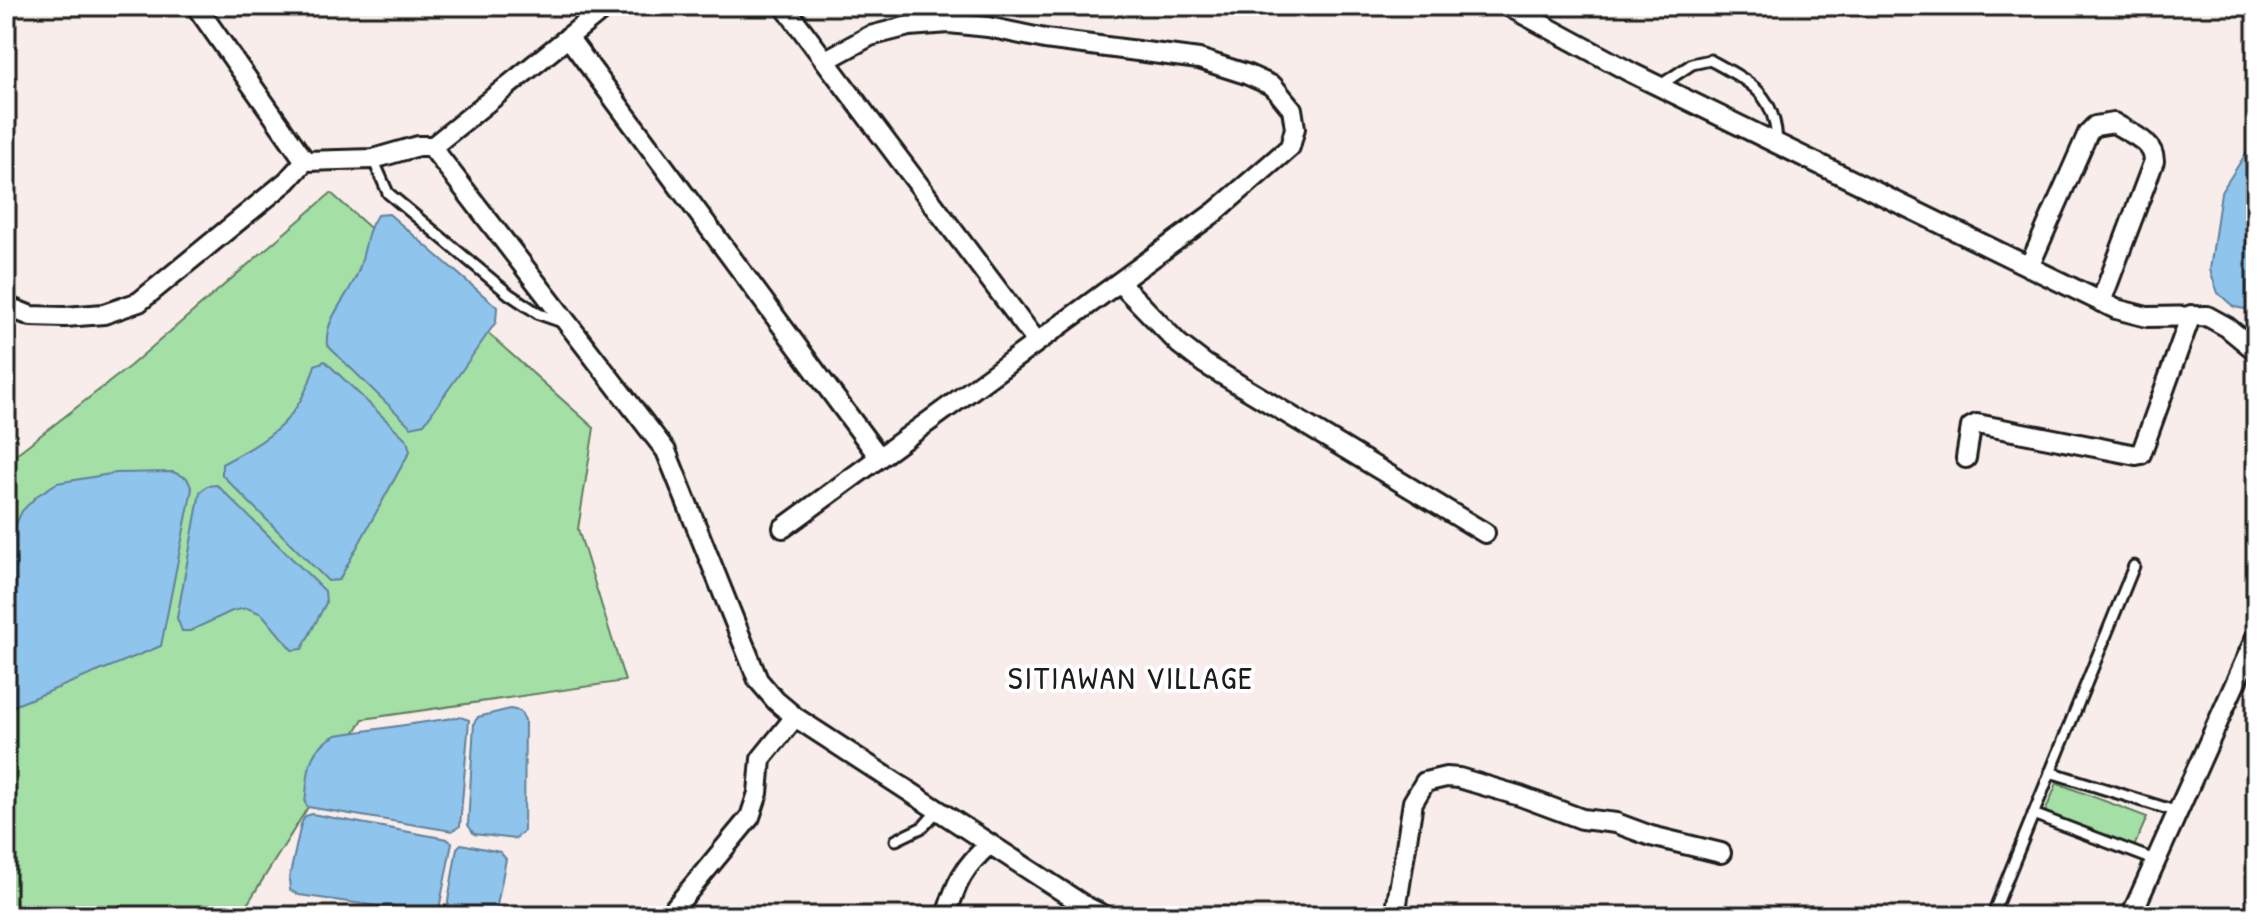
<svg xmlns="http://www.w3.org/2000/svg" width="2262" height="922" font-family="'Patrick Hand',sans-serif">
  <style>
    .green { fill: #a4dfa5; stroke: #607e60; stroke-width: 2 }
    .water { fill: #8fc4ec; stroke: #618199; stroke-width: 2 }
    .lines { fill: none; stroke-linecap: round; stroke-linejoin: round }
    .lane-casing { stroke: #1c1c1c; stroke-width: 15 }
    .street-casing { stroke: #1c1c1c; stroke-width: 24 }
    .lane { stroke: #fff; stroke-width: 9 }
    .street { stroke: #fff; stroke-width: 18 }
    .labels { text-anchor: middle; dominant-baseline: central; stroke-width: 8; stroke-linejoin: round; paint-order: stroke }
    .neighbourhood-label { font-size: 32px; letter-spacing: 2px; fill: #1c1c1c; stroke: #fff }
  </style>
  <rect width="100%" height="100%" fill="#f8edea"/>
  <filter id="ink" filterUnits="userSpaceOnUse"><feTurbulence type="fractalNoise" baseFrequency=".0125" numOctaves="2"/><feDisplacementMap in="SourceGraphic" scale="16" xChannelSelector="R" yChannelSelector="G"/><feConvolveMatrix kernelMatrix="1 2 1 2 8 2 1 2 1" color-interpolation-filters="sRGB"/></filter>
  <g filter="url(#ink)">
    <!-- green -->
    <path class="green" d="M 331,193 L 594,428 L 578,529 L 625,681 L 363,719 L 240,916 L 6,916 L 6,462 L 130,366 Z
      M 2057,783 L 2147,817 L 2134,847 L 2045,812 Z"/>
    <!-- water -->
    <path class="water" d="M 2256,138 L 2256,311 L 2234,307 L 2218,293 L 2210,270 L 2221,192 Z
      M 389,214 L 497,307 L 496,322 L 424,424 L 411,427 L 327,345 C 324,317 351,295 359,269 C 366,250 365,233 377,215 Z
      M 325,361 L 407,440 L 410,451 L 339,580 L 328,581 L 222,475 L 222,464 C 271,438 299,421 315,365 Z
      M 173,472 L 187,478 L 192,489 L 161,646 L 6,709 L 6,563 L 12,532 L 22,511 L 38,495 L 57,483 L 116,473 Z
      M 217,485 L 325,591 L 326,603 L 302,649 L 292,650 L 262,614 L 247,608 L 232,611 L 190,631 L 182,631 L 177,618 L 200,492 L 207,486 Z
      M 510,709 L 520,711 L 525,720 L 524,831 L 515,839 L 474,834 L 468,825 L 474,723 L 478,717 Z
      M 460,717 L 469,720 L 460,826 L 452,831 L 308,807 L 305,803 C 309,772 305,751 336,735 Z
      M 312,814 L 447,839 L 452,843 L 439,909 L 433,914 L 299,895 L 290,890 L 289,879 L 301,824 L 305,816 Z
      M 461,844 L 500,852 L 506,859 L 495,916 L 449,916 L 446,913 L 457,848 Z"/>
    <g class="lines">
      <defs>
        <path id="lane" d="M 1659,86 L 1692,64 L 1710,60 C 1750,82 1775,93 1777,142
          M 373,159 L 388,193 L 509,294 L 539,314 L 562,322
          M 2050,772 L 2178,812
          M 2033,814 L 2157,861
          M 896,840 L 923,827 L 938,810
          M 1992,916 L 2134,566"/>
        <path id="street" d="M 196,6 L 305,161
          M 784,6 L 1037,342
          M 1508,6 L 1632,73 L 2116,309 L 2147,317 L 2207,316 L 2227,327 L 2256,351
          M 568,37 L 879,457
          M 432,147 L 607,6
          M 2029,267 L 2088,133 L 2095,126 L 2114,123 C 2129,133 2154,141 2154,161 L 2101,302
          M 1119,282 L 1179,344 L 1205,364 L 1485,533
          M 6,306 L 31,316 L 65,317 L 104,314 L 139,302 L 287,181 L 305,161 L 373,159 L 418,146 L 431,146 L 666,451 L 758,680 L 776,701 L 795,717 L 1085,906 L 1105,916
          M 1966,458 L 1971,427 L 1977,424 L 2136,455 L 2141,454 L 2191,315
          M 783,528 L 1215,212 L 1290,147 L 1295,128 L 1292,109 L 1273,86 L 1246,74 L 1199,59 L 1045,39 L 988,27 L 949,23 L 909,26 L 870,36 L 826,60
          M 668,916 L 750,817 L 758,793 L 761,759 L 795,717
          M 946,916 C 956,883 963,867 990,844
          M 1395,916 L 1413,802 L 1425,782 L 1446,777 L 1459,778 L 1520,796 L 1582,819 L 1616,823 L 1651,836 L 1721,853
          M 2131,916 L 2256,637"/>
      </defs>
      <!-- lane casing -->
      <use href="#lane" class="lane-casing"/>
      <!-- street casing -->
      <use href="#street" class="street-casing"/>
      <!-- lane -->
      <use href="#lane" class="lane"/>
      <!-- street -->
      <use href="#street" class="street"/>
    </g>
  </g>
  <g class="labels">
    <!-- neighbourhood labels -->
    <g class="neighbourhood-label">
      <text x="1131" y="677">SITIAWAN VILLAGE</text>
    </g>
  </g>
  <!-- margin -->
  <rect width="2262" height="922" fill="none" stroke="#fff" stroke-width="32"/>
  <rect x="16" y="16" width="2230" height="890" fill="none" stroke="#1c1c1c" stroke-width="3" filter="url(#ink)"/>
</svg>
